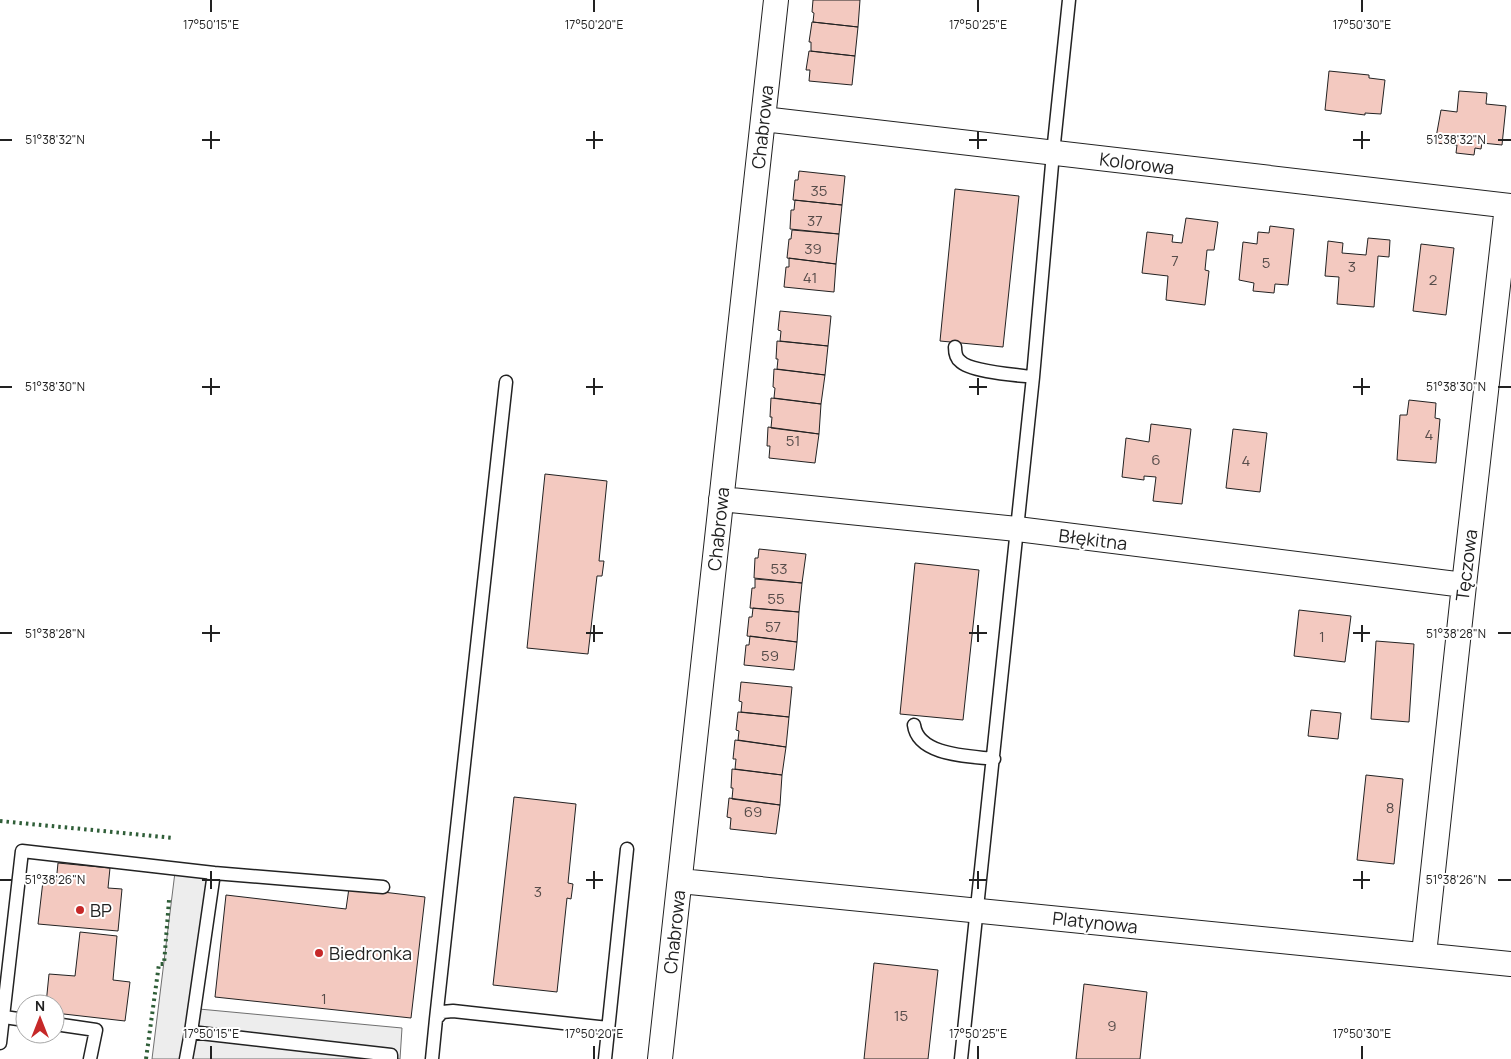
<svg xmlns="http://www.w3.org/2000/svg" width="1511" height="1059" font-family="Manrope,sans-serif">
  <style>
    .parking { fill: #ededed; stroke: #6f6f6f }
    .building { fill: #f3c9c0; stroke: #222 }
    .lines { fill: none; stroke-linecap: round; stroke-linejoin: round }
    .service-casing { stroke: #222; stroke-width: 15 }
    .minor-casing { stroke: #222; stroke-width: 26 }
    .service { stroke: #fff; stroke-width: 12 }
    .minor { stroke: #fff; stroke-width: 24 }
    .hedge { stroke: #2f5e38; stroke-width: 4; stroke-dasharray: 2.5 4; stroke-linecap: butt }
    .ticks { fill: none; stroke: #222; stroke-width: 2 }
    .poi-dot { fill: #c62828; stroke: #fff; stroke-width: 2 }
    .labels { text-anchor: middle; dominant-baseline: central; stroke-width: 4; stroke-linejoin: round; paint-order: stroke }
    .number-label { font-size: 15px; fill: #564c4a }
    .street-label { font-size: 18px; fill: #222; stroke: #fff }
    .poi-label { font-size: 18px; fill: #222; stroke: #fff; text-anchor: start }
    .ticks-label { font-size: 12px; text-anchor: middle; fill: #222; stroke: #fff; stroke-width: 4; stroke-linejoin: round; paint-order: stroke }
  </style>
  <rect width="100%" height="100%" fill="#fff"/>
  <!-- parking -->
  <path class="parking" d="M 175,872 L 211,876 L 199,1009 L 402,1028 L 400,1059 L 152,1059 Z"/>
  <!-- building -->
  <path class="building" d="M 813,0 L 860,0 L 858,27 L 813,22 L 814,13 L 812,12 Z
    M 812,22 L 858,27 L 855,56 L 811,51 L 811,42 L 809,42 Z
    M 809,51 L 855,56 L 852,85 L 809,81 L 810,70 L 806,70 Z
    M 1329,71 L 1369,75 L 1369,78 L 1385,80 L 1381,114 L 1365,113 L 1365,115 L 1325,110 Z
    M 1459,91 L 1487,93 L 1486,104 L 1506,106 L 1502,145 L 1482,143 L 1481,149 L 1475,148 L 1474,155 L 1456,153 L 1457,145 L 1435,143 L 1441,110 L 1457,112 Z
    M 799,171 L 845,176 L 842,205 L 793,200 L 795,180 L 798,180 Z
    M 955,189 L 1019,196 L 1003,347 L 940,341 Z
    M 795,200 L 842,205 L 839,234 L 790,229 L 791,210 L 794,210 Z
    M 1186,218 L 1218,222 L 1214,250 L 1207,250 L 1205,270 L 1209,271 L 1205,305 L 1166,300 L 1168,276 L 1142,273 L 1147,232 L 1173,235 L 1172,242 L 1182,243 Z
    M 1270,226 L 1294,229 L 1288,285 L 1275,284 L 1274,293 L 1253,291 L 1254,283 L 1239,280 L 1243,242 L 1257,244 L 1258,232 L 1269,233 Z
    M 792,230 L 839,234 L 836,264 L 787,258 L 789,239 L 791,239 Z
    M 1368,238 L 1390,240 L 1389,257 L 1378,256 L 1374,307 L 1337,304 L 1339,277 L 1325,276 L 1328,241 L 1343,243 L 1342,253 L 1366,255 Z
    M 1421,244 L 1454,248 L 1446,315 L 1413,311 Z
    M 789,258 L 836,264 L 834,292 L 784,287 L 786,267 L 789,267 Z
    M 780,311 L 831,316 L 828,346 L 780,341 L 781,331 L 778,330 Z
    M 777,341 L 828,346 L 825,375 L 777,369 L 778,359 L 776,359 Z
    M 774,369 L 825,375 L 821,404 L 774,398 L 775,388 L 773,387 Z
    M 771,398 L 821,404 L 819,434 L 771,428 L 772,417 L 770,417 Z
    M 1409,400 L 1436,403 L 1435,418 L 1440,419 L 1436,463 L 1397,460 L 1400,415 L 1407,415 Z
    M 1151,424 L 1191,429 L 1182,504 L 1153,501 L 1156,477 L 1144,476 L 1144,480 L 1122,477 L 1126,438 L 1149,442 Z
    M 768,427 L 819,434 L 815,463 L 769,458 L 770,446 L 767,446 Z
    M 1233,429 L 1267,433 L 1260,492 L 1226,488 Z
    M 545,474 L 607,481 L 599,561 L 604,561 L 602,576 L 597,576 L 588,654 L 527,648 Z
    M 759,549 L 806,554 L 802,583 L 754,578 L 755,558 L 758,558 Z
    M 915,563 L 979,570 L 963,720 L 900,714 Z
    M 755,579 L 802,583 L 799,612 L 750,608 L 752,588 L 755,588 Z
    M 753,608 L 799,612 L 797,642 L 747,636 L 749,617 L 752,617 Z
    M 1299,610 L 1351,616 L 1345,662 L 1294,656 Z
    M 750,636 L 797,642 L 794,670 L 744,665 L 746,645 L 749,645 Z
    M 1376,641 L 1414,644 L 1409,722 L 1371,719 Z
    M 741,682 L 792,687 L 789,717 L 741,712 L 742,702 L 739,701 Z
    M 1311,710 L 1341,713 L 1338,739 L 1308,736 Z
    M 738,712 L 789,717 L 786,747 L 738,740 L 739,731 L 736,730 Z
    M 735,740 L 786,747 L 782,775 L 735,769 L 736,759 L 733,759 Z
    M 732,769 L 782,775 L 780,805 L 732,799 L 733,788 L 731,788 Z
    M 1366,775 L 1403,779 L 1394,864 L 1357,860 Z
    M 514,797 L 576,804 L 568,883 L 573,884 L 571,899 L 567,898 L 557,992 L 493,985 Z
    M 729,798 L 780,805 L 776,834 L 730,829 L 731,818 L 727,817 Z
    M 58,863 L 110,868 L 108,888 L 122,889 L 118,931 L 38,924 L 43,881 L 56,883 Z
    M 349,888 L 425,897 L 411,1018 L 215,997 L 226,895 L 346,909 Z
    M 80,932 L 117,936 L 113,980 L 130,982 L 125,1021 L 55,1013 L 55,1004 L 46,1004 L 49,974 L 75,976 Z
    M 874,963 L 938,970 L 928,1059 L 864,1059 Z
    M 1084,984 L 1147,992 L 1140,1059 L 1076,1059 Z"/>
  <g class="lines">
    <defs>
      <path id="service" d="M 955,347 C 955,352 956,358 960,361 C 970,372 1018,375 1033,377
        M 914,725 C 918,756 970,756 994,759
        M 214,873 L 383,887
        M 4,1017 L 25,1020
        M 436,1019 L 506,382
        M 55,1024 L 96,1030 L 90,1059
        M 191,1032 L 391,1055 L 391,1059
        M 0,1043 L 22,851 L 214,873 L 191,1032 L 186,1059
        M 432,1059 L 436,1019 L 442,1012 L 453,1011 L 608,1028
        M 605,1059 L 627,849
        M 961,1059 L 1033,377 L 1053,153 L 1069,0"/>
      <path id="minor" d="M 763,119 L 1511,206
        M 721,499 L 1017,529 L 1464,585
        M 680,881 L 1511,964
        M 1424,954 L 1464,585 L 1507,206
        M 660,1059 L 776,0"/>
    </defs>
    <!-- service casing -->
    <use href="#service" class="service-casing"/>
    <!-- minor casing -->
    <use href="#minor" class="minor-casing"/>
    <!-- service -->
    <use href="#service" class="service"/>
    <!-- minor -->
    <use href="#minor" class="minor"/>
    <!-- hedge -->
    <path class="hedge" d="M 0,821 L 174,838
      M 146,1059 L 159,964 L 164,964 L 169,900"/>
  </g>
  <!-- ticks -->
  <path class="ticks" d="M 211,0 L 211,12M 594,0 L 594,12M 978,0 L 978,12M 1362,0 L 1362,12M 211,131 L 211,149M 594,131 L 594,149M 978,131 L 978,149M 1362,131 L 1362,149M 0,140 L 12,140M 202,140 L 220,140M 586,140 L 603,140M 969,140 L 987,140M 1353,140 L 1370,140M 1498,140 L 1511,140M 211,378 L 211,395M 594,378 L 594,395M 978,378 L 978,395M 1362,378 L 1362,395M 0,387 L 12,387M 202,387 L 220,387M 586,387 L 603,387M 969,387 L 987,387M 1353,387 L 1370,387M 1498,387 L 1511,387M 211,625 L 211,642M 594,625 L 594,642M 978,625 L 978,642M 1362,625 L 1362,642M 0,633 L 12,633M 202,633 L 220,633M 586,633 L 603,633M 969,633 L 987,633M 1353,633 L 1370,633M 1498,633 L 1511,633M 211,871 L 211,889M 594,871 L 594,889M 978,871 L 978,889M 1362,871 L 1362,889M 0,880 L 12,880M 202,880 L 220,880M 586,880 L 603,880M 969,880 L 987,880M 1353,880 L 1370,880M 1498,880 L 1511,880M 211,1046 L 211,1059M 594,1046 L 594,1059M 978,1046 L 978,1059M 1362,1046 L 1362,1059"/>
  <!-- markers -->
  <g class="poi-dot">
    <circle cx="80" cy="910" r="5"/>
    <circle cx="319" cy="953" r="5"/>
  </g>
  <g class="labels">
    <!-- number labels -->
    <g class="number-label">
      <text x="819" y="190">35</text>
      <text x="815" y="220">37</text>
      <text x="813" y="248">39</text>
      <text x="1175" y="260">7</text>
      <text x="1266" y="262">5</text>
      <text x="1352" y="266">3</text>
      <text x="810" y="277">41</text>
      <text x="1433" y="279">2</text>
      <text x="1429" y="434">4</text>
      <text x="793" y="440">51</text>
      <text x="1156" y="459">6</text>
      <text x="1246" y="460">4</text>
      <text x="779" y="568">53</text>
      <text x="776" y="598">55</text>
      <text x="773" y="626">57</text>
      <text x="1322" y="636">1</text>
      <text x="770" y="655">59</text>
      <text x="1390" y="807">8</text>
      <text x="753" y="811">69</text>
      <text x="538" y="891">3</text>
      <text x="324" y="998">1</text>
      <text x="901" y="1015">15</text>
      <text x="1112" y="1025">9</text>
    </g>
    <!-- street labels -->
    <g class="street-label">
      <text transform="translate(762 127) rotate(-84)">Chabrowa</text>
      <text transform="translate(1137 163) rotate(7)">Kolorowa</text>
      <text transform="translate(718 529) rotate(-84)">Chabrowa</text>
      <text transform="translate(1093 539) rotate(7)">Błękitna</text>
      <text transform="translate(1466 565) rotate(-83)">Tęczowa</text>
      <text transform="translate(1095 922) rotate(6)">Platynowa</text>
      <text transform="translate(674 932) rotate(-84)">Chabrowa</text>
    </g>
    <!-- poi labels -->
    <g class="poi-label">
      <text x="90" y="910">BP</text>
      <text x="329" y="953">Biedronka</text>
    </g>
  </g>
  <g class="ticks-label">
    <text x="211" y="29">17°50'15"E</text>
    <text x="594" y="29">17°50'20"E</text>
    <text x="978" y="29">17°50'25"E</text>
    <text x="1362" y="29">17°50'30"E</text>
    <text x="55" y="144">51°38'32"N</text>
    <text x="1456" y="144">51°38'32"N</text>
    <text x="55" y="391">51°38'30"N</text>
    <text x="1456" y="391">51°38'30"N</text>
    <text x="55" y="638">51°38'28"N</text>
    <text x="1456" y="638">51°38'28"N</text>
    <text x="55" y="884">51°38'26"N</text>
    <text x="1456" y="884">51°38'26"N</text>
    <text x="211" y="1038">17°50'15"E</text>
    <text x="594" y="1038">17°50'20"E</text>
    <text x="978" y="1038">17°50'25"E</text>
    <text x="1362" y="1038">17°50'30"E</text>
  </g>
  <!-- north arrow -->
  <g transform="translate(40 1019)"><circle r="24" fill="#ffffff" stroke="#a7a7a7"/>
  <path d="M0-4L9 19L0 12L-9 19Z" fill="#c62828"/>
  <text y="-8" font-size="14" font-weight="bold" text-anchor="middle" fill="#222222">N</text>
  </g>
</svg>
